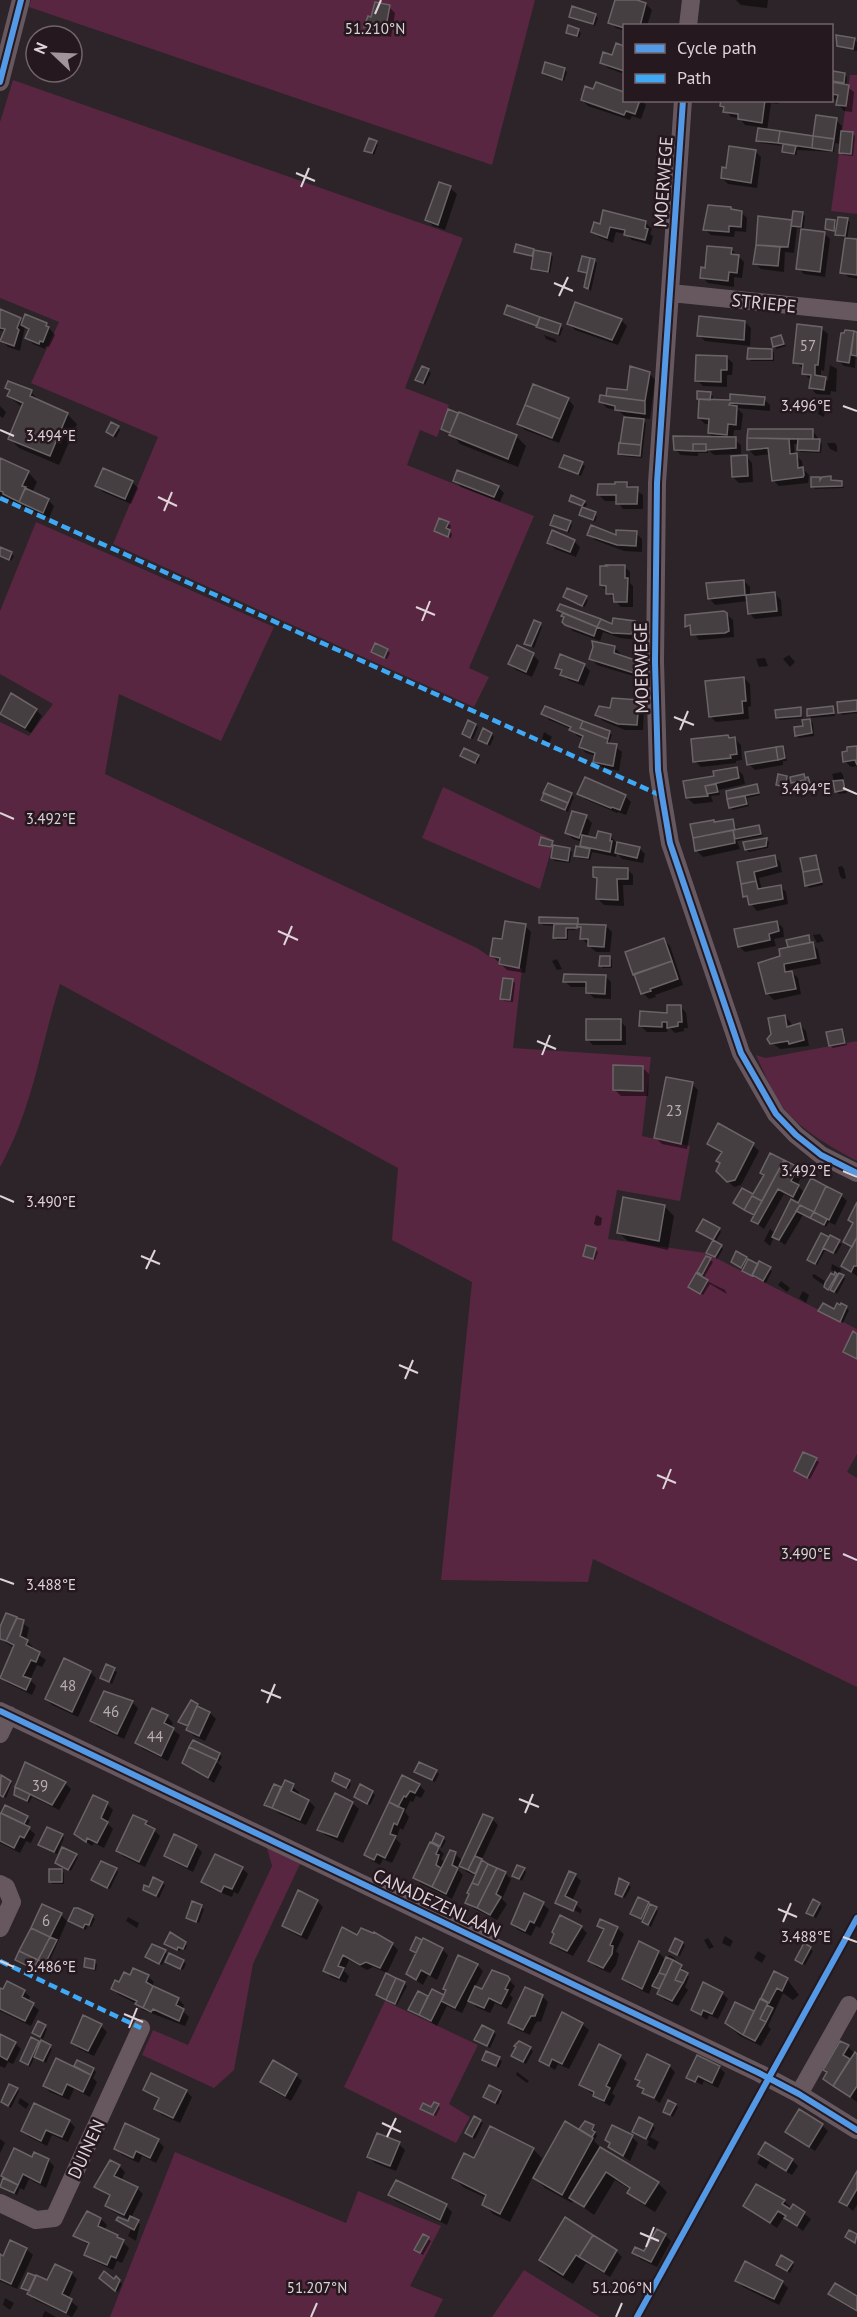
<svg xmlns="http://www.w3.org/2000/svg" width="857" height="2317" font-family="'PT Sans',sans-serif">
  <style>
    .green { fill: #582641 }
    .shadow { fill: #0007; fill-rule: evenodd }
    .building { fill: #463f42; stroke: #6b6467; stroke-width: 1.5 }
    .lines { fill: none; stroke-linecap: round; stroke-linejoin: round }
    .minor { stroke: #67585f; stroke-width: 18 }
    .rail-casing { stroke: #6a6064; stroke-width: 7 }
    .rail { stroke: #26181f; stroke-width: 4.5; stroke-dasharray: 14; stroke-linecap: butt }
    .quiet { stroke: #3fa9f5; stroke-width: 4.5; stroke-dasharray: 9 4.5; stroke-linecap: butt }
    .cycleway-casing { stroke: #26181f; stroke-width: 10 }
    .cycleway { stroke: #5399e6; stroke-width: 6 }
    .ticks { fill: none; stroke: #ded3d8; stroke-width: 2 }
    .labels { text-anchor: middle; dominant-baseline: central; stroke-width: 5; stroke-linejoin: round; paint-order: stroke }
    .number-label { font-size: 15px; fill: #b8aeb2 }
    .street-label { font-size: 18px; fill: #ded3d8; stroke: #26181f }
    .ticks-label { font-size: 15px; text-anchor: middle; fill: #ded3d8; stroke: #26181f; stroke-width: 5; stroke-linejoin: round; paint-order: stroke }
  </style>
  <rect width="100%" height="100%" fill="#2c2428"/>
  <!-- green -->
  <path class="green" d="M 31,0 L 535,0 L 492,165 L 29,7 Z
    M 850,75 L 857,75 L 857,214 L 831,211 Z
    M 13,80 L 463,238 L 405,388 L 449,405 L 437,437 L 420,430 L 407,465 L 534,516 L 469,668 L 489,677 L 474,707 L 113,544 L 158,437 L 31,383 L 59,322 L 0,298 L 0,122 Z
    M 36,522 L 274,627 L 221,741 L 119,694 L 105,774 L 477,948 L 490,957 L 499,959 L 498,965 L 522,968 L 513,1048 L 651,1057 L 642,1136 L 690,1146 L 680,1201 L 617,1190 L 608,1239 L 706,1253 L 857,1329 L 857,1454 L 847,1472 L 857,1478 L 857,1687 L 593,1559 L 588,1582 L 441,1580 L 472,1282 L 392,1240 L 398,1168 L 60,984 C 41,1045 32,1111 0,1167 L 0,722 L 29,736 L 53,704 L 0,674 L 0,611 Z
    M 443,787 L 554,840 L 540,889 L 422,838 Z
    M 857,1041 L 857,1161 C 829,1146 798,1129 779,1102 C 770,1088 763,1070 756,1055 L 766,1058 Z
    M 267,1848 L 300,1864 L 253,1964 L 234,2070 L 214,2088 L 142,2055 L 153,2030 L 188,2045 L 272,1866 Z
    M 385,2001 L 478,2045 L 449,2104 L 470,2117 L 456,2143 L 344,2087 Z
    M 175,2152 L 346,2223 L 358,2191 L 441,2226 L 410,2286 L 443,2299 L 434,2317 L 110,2317 Z
    M 524,2270 L 600,2317 L 492,2317 Z"/>
  <!-- shadow -->
  <path class="shadow" d="M 617,0 L 628,0 L 646,4 L 652,10 L 647,26 L 624,26 L 624,31 L 616,28 L 610,22 Z
    M 736,0 L 768,0 L 767,8 L 741,5 Z
    M 389,7 L 395,13 L 391,37 L 372,32 L 366,26 L 372,18 Z
    M 595,15 L 598,18 L 595,26 L 571,16 Z
    M 578,30 L 581,33 L 579,38 L 567,32 Z
    M 837,37 L 855,40 L 857,42 L 857,51 L 842,48 Z
    M 617,45 L 624,47 L 624,74 L 608,68 L 601,62 L 613,57 Z
    M 546,64 L 565,70 L 567,72 L 564,81 L 546,76 L 543,73 Z
    M 845,75 L 847,77 L 846,86 L 854,92 L 852,112 L 844,111 L 838,104 L 838,100 L 832,99 L 832,84 L 837,85 L 833,81 Z
    M 597,84 L 624,93 L 624,100 L 642,100 L 646,105 L 641,119 L 632,116 L 630,120 L 588,106 L 582,100 L 594,91 Z
    M 723,100 L 779,100 L 778,104 L 771,103 L 767,131 L 815,138 L 836,120 L 842,126 L 841,132 L 852,133 L 855,136 L 853,156 L 843,155 L 840,153 L 841,144 L 835,143 L 834,152 L 797,150 L 797,155 L 786,154 L 783,146 L 760,143 L 758,140 L 760,127 L 745,125 L 739,118 L 731,117 L 722,106 Z
    M 376,142 L 378,145 L 374,155 L 366,150 Z
    M 755,151 L 761,157 L 757,188 L 728,184 L 722,178 L 728,169 Z
    M 440,184 L 450,188 L 457,194 L 445,230 L 433,226 L 427,220 Z
    M 733,211 L 741,212 L 747,218 L 746,232 L 735,231 L 734,237 L 711,235 L 705,229 Z
    M 803,214 L 805,216 L 803,231 L 824,233 L 830,239 L 825,277 L 804,274 L 798,268 L 802,229 L 797,228 L 794,253 L 785,252 L 784,272 L 761,269 L 755,263 L 760,218 L 793,222 Z
    M 847,220 L 850,222 L 847,239 L 857,241 L 857,279 L 848,277 L 842,271 L 846,238 L 840,237 L 837,233 L 826,229 L 835,221 L 838,225 Z
    M 646,223 L 652,229 L 650,234 L 653,236 L 651,245 L 632,240 L 626,234 L 616,232 L 613,243 L 599,237 L 593,231 L 595,224 Z
    M 731,249 L 744,262 L 742,278 L 734,277 L 734,287 L 708,283 L 702,277 L 706,269 Z
    M 533,250 L 550,254 L 553,257 L 550,273 L 536,271 L 533,268 L 535,258 L 516,251 Z
    M 594,261 L 597,263 L 591,291 L 585,287 L 588,275 L 580,271 Z
    M 0,310 L 24,322 L 46,324 L 55,335 L 49,347 L 46,346 L 45,349 L 33,344 L 27,338 L 29,330 L 25,327 L 20,351 L 8,347 L 2,341 L 5,332 L 0,330 Z
    M 506,313 L 560,326 L 563,328 L 560,336 Z
    M 621,320 L 627,326 L 618,345 L 575,330 L 569,324 Z
    M 745,322 L 751,328 L 750,346 L 705,341 L 699,335 Z
    M 821,328 L 828,334 L 824,371 L 821,370 L 821,377 L 828,381 L 830,365 L 837,369 L 836,392 L 831,391 L 830,395 L 816,394 L 810,387 L 811,380 L 803,373 L 804,369 L 795,362 Z
    M 846,332 L 857,333 L 855,368 L 844,366 L 838,360 Z
    M 544,335 L 555,339 L 557,343 L 546,339 Z
    M 781,337 L 786,346 L 777,349 L 774,346 Z
    M 772,350 L 774,353 L 774,361 L 751,361 L 749,358 Z
    M 726,357 L 733,363 L 732,375 L 727,375 L 727,387 L 703,386 L 697,380 Z
    M 428,370 L 431,373 L 425,385 L 417,379 Z
    M 649,373 L 655,380 L 650,419 L 641,418 L 646,423 L 642,458 L 622,456 L 620,454 L 625,416 L 617,410 L 607,408 L 601,402 L 628,391 Z
    M 7,387 L 31,392 L 40,402 L 67,414 L 77,424 L 59,465 L 19,448 L 9,438 L 22,407 L 8,396 L 11,391 Z
    M 710,394 L 713,396 L 712,401 L 764,399 L 770,405 L 770,411 L 737,408 L 743,414 L 741,430 L 734,430 L 733,439 L 741,445 L 741,454 L 714,455 L 708,450 L 708,453 L 698,453 L 698,456 L 681,455 L 675,449 L 715,439 L 709,433 L 710,424 L 705,424 L 699,418 Z
    M 568,399 L 574,406 L 559,443 L 525,430 L 518,424 Z
    M 820,401 L 826,404 L 824,417 L 818,414 Z
    M 0,406 L 6,412 L 3,418 L 0,416 Z
    M 449,411 L 516,436 L 526,446 L 518,467 L 460,444 L 452,434 L 442,429 Z
    M 118,427 L 120,430 L 116,438 L 108,432 Z
    M 749,430 L 813,431 L 822,444 L 821,453 L 801,452 L 798,449 L 799,444 L 794,444 L 795,455 L 802,461 L 803,469 L 809,475 L 808,483 L 779,486 L 773,480 L 770,454 L 755,456 L 749,450 Z
    M 827,443 L 835,443 L 837,446 L 837,452 L 830,449 Z
    M 746,456 L 752,463 L 753,482 L 739,483 L 733,477 Z
    M 0,459 L 28,472 L 37,482 L 32,493 L 48,500 L 54,506 L 49,518 L 14,503 L 0,495 Z
    M 582,464 L 585,466 L 581,476 L 561,467 Z
    M 830,478 L 842,482 L 844,488 L 815,489 L 813,487 L 819,479 L 822,481 Z
    M 455,481 L 498,487 L 504,493 L 500,502 L 461,487 Z
    M 132,482 L 138,488 L 131,504 L 103,492 L 97,486 Z
    M 627,484 L 643,495 L 643,509 L 623,509 L 617,501 L 605,501 L 599,495 Z
    M 570,501 L 584,502 L 587,504 L 584,510 L 597,516 L 595,522 L 583,517 L 581,514 L 584,507 Z
    M 448,523 L 451,526 L 449,531 L 452,534 L 451,538 L 435,531 Z
    M 570,523 L 572,525 L 569,533 L 552,524 Z
    M 636,533 L 642,539 L 642,552 L 624,551 L 595,540 L 589,534 L 618,537 Z
    M 574,541 L 580,547 L 576,557 L 555,549 L 548,543 Z
    M 0,548 L 14,556 L 11,561 L 0,556 Z
    M 624,566 L 630,572 L 630,583 L 633,586 L 633,607 L 621,607 L 601,585 Z
    M 744,581 L 750,587 L 750,596 L 775,594 L 781,600 L 782,616 L 755,619 L 749,613 L 748,601 L 715,605 L 709,598 Z
    M 564,597 L 586,598 L 588,600 L 585,607 Z
    M 559,610 L 614,626 L 634,622 L 640,628 L 638,640 L 620,638 L 603,632 L 600,641 L 573,631 L 564,622 L 566,618 Z
    M 726,614 L 733,620 L 734,637 L 699,640 L 687,624 Z
    M 540,624 L 542,627 L 534,648 L 526,643 Z
    M 614,647 L 620,653 L 620,656 L 637,662 L 643,668 L 640,678 L 597,665 L 591,658 Z
    M 387,650 L 390,653 L 387,659 L 373,652 Z
    M 533,655 L 539,661 L 532,677 L 516,670 L 510,664 Z
    M 789,655 L 795,662 L 790,667 L 783,659 Z
    M 765,658 L 768,666 L 759,667 L 756,659 Z
    M 584,665 L 590,671 L 584,686 L 568,680 L 557,667 Z
    M 744,678 L 750,684 L 751,706 L 748,707 L 749,719 L 716,722 L 710,716 Z
    M 638,702 L 644,708 L 643,730 L 625,730 L 603,721 L 597,715 Z
    M 857,702 L 857,713 L 842,715 L 839,712 Z
    M 832,708 L 835,716 L 811,718 L 809,715 Z
    M 800,709 L 803,718 L 780,720 L 777,718 Z
    M 36,710 L 42,716 L 31,733 L 7,719 L 1,713 Z
    M 543,714 L 609,733 L 612,735 L 609,742 L 622,752 L 619,771 L 601,767 L 595,761 L 596,756 L 586,753 L 580,747 L 584,739 L 577,736 L 571,729 L 549,720 Z
    M 810,721 L 813,723 L 814,736 L 799,738 L 796,736 Z
    M 475,725 L 478,727 L 473,739 L 467,736 Z
    M 544,732 L 552,737 L 549,743 L 542,739 Z
    M 492,734 L 494,737 L 490,746 L 480,740 Z
    M 730,739 L 735,739 L 741,745 L 742,760 L 736,761 L 736,763 L 701,767 L 695,761 Z
    M 857,747 L 857,766 L 851,767 L 845,761 Z
    M 783,748 L 785,750 L 787,761 L 783,761 L 783,765 L 755,770 L 749,764 Z
    M 462,756 L 478,756 L 480,759 L 478,764 Z
    M 737,769 L 743,775 L 745,784 L 719,790 L 720,795 L 711,796 L 713,802 L 694,804 L 687,798 L 685,783 L 716,777 L 715,772 Z
    M 841,772 L 843,775 L 844,780 L 842,781 L 845,784 L 847,793 L 839,794 L 837,792 L 832,774 Z
    M 804,775 L 807,779 L 812,779 L 809,779 L 808,784 L 795,785 L 792,783 Z
    M 787,777 L 789,780 L 788,789 L 780,788 L 778,785 Z
    M 757,786 L 760,795 L 747,798 L 749,806 L 733,810 L 730,807 L 728,792 Z
    M 579,793 L 625,796 L 631,802 L 626,815 L 618,812 L 617,813 L 585,799 Z
    M 571,794 L 574,797 L 568,812 L 546,802 Z
    M 586,817 L 592,823 L 587,838 L 597,840 L 610,835 L 616,843 L 639,848 L 645,854 L 643,863 L 622,859 L 617,853 L 616,857 L 592,852 L 590,860 L 578,858 L 576,855 L 586,849 L 582,845 L 582,842 L 573,839 L 567,833 Z
    M 732,821 L 739,831 L 759,827 L 763,836 L 737,841 L 740,849 L 703,857 L 697,851 L 692,825 Z
    M 766,839 L 769,842 L 768,848 L 749,852 L 746,849 Z
    M 552,842 L 554,847 L 569,849 L 572,852 L 570,863 L 555,861 L 552,858 L 554,849 L 541,844 Z
    M 774,856 L 780,862 L 782,872 L 759,878 L 762,890 L 780,886 L 786,892 L 788,904 L 757,911 L 745,896 L 738,863 Z
    M 815,857 L 818,859 L 823,885 L 809,888 L 807,885 Z
    M 842,866 L 844,869 L 846,878 L 843,879 L 840,876 L 838,867 Z
    M 627,869 L 633,875 L 633,885 L 623,885 L 624,906 L 604,905 L 598,899 L 598,881 L 594,877 Z
    M 576,920 L 575,930 L 568,930 L 568,940 L 557,940 L 555,937 L 555,926 L 543,925 L 541,922 Z
    M 777,922 L 783,928 L 784,937 L 774,939 L 776,946 L 745,952 L 739,946 Z
    M 525,926 L 531,932 L 525,973 L 507,970 L 492,956 L 503,941 Z
    M 606,926 L 612,932 L 610,952 L 596,952 L 581,938 Z
    M 820,934 L 824,941 L 817,943 L 813,935 Z
    M 664,940 L 670,946 L 683,985 L 655,995 L 656,997 L 649,999 L 643,993 Z
    M 788,941 L 810,950 L 812,943 L 818,950 L 821,964 L 789,970 L 798,978 L 801,994 L 774,1000 L 768,994 L 782,957 L 789,948 Z
    M 609,957 L 612,960 L 612,968 L 603,968 L 601,966 Z
    M 557,959 L 562,969 L 557,970 L 552,961 Z
    M 605,976 L 611,982 L 611,999 L 594,998 L 588,992 L 588,987 L 571,987 L 565,981 Z
    M 513,981 L 515,983 L 513,1002 L 504,1001 L 502,999 Z
    M 680,1006 L 686,1013 L 688,1028 L 684,1028 L 684,1031 L 675,1033 L 668,1026 L 667,1032 L 647,1032 L 641,1026 L 668,1014 Z
    M 785,1016 L 791,1023 L 792,1027 L 800,1025 L 806,1031 L 809,1046 L 780,1049 L 770,1041 Z
    M 620,1021 L 626,1027 L 626,1045 L 593,1045 L 587,1039 Z
    M 842,1030 L 844,1033 L 847,1045 L 833,1048 L 830,1045 Z
    M 642,1067 L 649,1074 L 648,1096 L 621,1096 L 615,1090 Z
    M 692,1084 L 698,1090 L 687,1149 L 662,1144 L 656,1138 Z
    M 709,1144 L 753,1145 L 759,1151 L 741,1185 L 734,1187 L 728,1181 L 722,1154 Z
    M 797,1168 L 803,1174 L 797,1185 L 805,1193 L 841,1195 L 847,1201 L 835,1225 L 829,1222 L 826,1227 L 803,1215 L 785,1245 L 774,1237 L 770,1246 L 764,1241 L 770,1229 L 775,1233 L 800,1202 L 784,1194 L 764,1229 L 753,1221 L 756,1216 L 741,1209 L 735,1203 L 752,1195 L 765,1176 L 761,1173 Z
    M 857,1204 L 857,1276 L 843,1266 L 853,1248 L 845,1241 L 854,1224 Z
    M 664,1206 L 674,1216 L 668,1250 L 628,1241 L 618,1232 Z
    M 596,1215 L 602,1218 L 601,1225 L 597,1226 L 594,1224 Z
    M 719,1229 L 721,1232 L 715,1243 L 723,1249 L 717,1259 L 708,1253 L 714,1241 L 701,1233 Z
    M 822,1234 L 842,1244 L 836,1254 L 826,1249 L 817,1265 L 812,1262 Z
    M 595,1249 L 598,1252 L 595,1260 L 585,1256 Z
    M 707,1258 L 713,1262 L 703,1279 L 725,1290 L 727,1294 L 710,1284 L 703,1295 L 690,1287 Z
    M 746,1258 L 772,1271 L 766,1283 L 746,1273 L 744,1269 L 733,1262 Z
    M 832,1264 L 841,1269 L 840,1274 L 831,1270 Z
    M 814,1274 L 828,1283 L 835,1277 L 837,1279 L 843,1276 L 845,1279 L 837,1294 L 815,1279 L 812,1276 Z
    M 781,1281 L 790,1288 L 787,1292 L 778,1285 Z
    M 803,1291 L 809,1295 L 806,1303 L 799,1298 Z
    M 842,1305 L 849,1310 L 843,1323 L 823,1313 L 834,1311 Z
    M 804,1454 L 819,1462 L 810,1479 L 798,1473 Z
    M 16,1618 L 29,1628 L 26,1640 L 33,1647 L 32,1650 L 46,1660 L 42,1667 L 37,1665 L 30,1680 L 36,1686 L 32,1695 L 7,1683 L 1,1677 L 14,1648 L 0,1639 L 0,1631 ZM 24,1626 L 19,1644 L 19,1631 Z
    M 107,1666 L 117,1672 L 112,1684 L 102,1678 Z
    M 90,1672 L 96,1678 L 78,1717 L 52,1705 L 46,1699 Z
    M 132,1702 L 138,1708 L 124,1739 L 98,1727 L 92,1721 Z
    M 198,1705 L 200,1709 L 210,1713 L 216,1719 L 205,1741 L 194,1736 L 188,1730 L 189,1727 L 180,1721 Z
    M 167,1716 L 173,1723 L 170,1728 L 180,1735 L 168,1761 L 143,1749 L 137,1743 Z
    M 219,1754 L 222,1757 L 219,1762 L 214,1759 L 222,1767 L 214,1783 L 190,1768 L 184,1762 Z
    M 416,1772 L 436,1772 L 439,1774 L 435,1782 Z
    M 1,1777 L 12,1783 L 6,1798 L 0,1795 Z
    M 403,1777 L 419,1785 L 425,1791 L 421,1798 L 416,1796 L 413,1802 L 410,1801 L 405,1812 L 409,1817 L 403,1830 L 400,1828 L 396,1839 L 401,1844 L 392,1863 L 383,1859 L 380,1865 L 371,1860 L 365,1854 Z
    M 333,1781 L 349,1781 L 351,1784 L 349,1789 Z
    M 286,1782 L 299,1792 L 298,1796 L 309,1801 L 315,1807 L 306,1825 L 280,1814 L 266,1804 L 275,1786 L 282,1789 Z
    M 65,1783 L 71,1789 L 59,1810 L 32,1797 L 29,1803 L 16,1795 Z
    M 372,1792 L 375,1795 L 370,1805 L 356,1797 Z
    M 352,1803 L 359,1809 L 343,1843 L 325,1835 L 319,1829 Z
    M 107,1804 L 113,1810 L 107,1823 L 113,1829 L 104,1848 L 94,1843 L 92,1846 L 76,1834 Z
    M 6,1807 L 27,1818 L 30,1820 L 27,1827 L 35,1834 L 31,1843 L 26,1841 L 20,1853 L 0,1843 L 0,1817 Z
    M 492,1819 L 498,1825 L 481,1861 L 505,1873 L 511,1879 L 502,1899 L 507,1904 L 497,1920 L 473,1908 L 466,1902 L 476,1876 L 467,1872 L 460,1865 L 458,1870 L 463,1875 L 452,1899 L 421,1884 L 415,1878 L 438,1848 L 444,1854 L 441,1859 L 445,1863 L 455,1854 L 463,1861 Z
    M 146,1822 L 160,1836 L 145,1867 L 124,1857 L 118,1851 Z
    M 62,1835 L 64,1838 L 57,1854 L 40,1844 Z
    M 443,1838 L 446,1841 L 442,1848 L 433,1842 Z
    M 196,1846 L 202,1852 L 193,1872 L 172,1861 L 166,1855 Z
    M 76,1855 L 78,1857 L 71,1871 L 57,1863 Z
    M 242,1868 L 248,1874 L 238,1894 L 234,1892 L 232,1897 L 209,1888 L 203,1882 Z
    M 116,1869 L 118,1872 L 110,1889 L 93,1880 Z
    M 524,1869 L 526,1872 L 522,1881 L 514,1876 Z
    M 61,1870 L 64,1873 L 64,1884 L 53,1884 L 50,1882 Z
    M 575,1875 L 581,1881 L 572,1901 L 582,1910 L 579,1916 L 562,1908 L 579,1916 L 580,1913 L 562,1904 L 562,1907 L 557,1902 Z
    M 162,1883 L 165,1885 L 159,1898 L 144,1890 Z
    M 628,1884 L 631,1887 L 625,1898 L 619,1896 L 617,1893 Z
    M 317,1901 L 323,1907 L 307,1940 L 289,1931 L 283,1925 Z
    M 193,1903 L 204,1909 L 199,1923 L 187,1917 Z
    M 648,1903 L 658,1911 L 651,1927 L 632,1914 Z
    M 543,1904 L 549,1910 L 540,1928 L 536,1926 L 531,1936 L 518,1930 L 512,1924 Z
    M 819,1904 L 822,1907 L 816,1918 L 811,1915 Z
    M 61,1915 L 67,1921 L 48,1965 L 40,1963 L 37,1970 L 20,1962 L 17,1960 Z
    M 92,1916 L 95,1919 L 91,1927 L 88,1925 L 86,1930 L 70,1921 Z
    M 128,1917 L 139,1923 L 137,1928 L 126,1921 Z
    M 560,1917 L 581,1927 L 587,1933 L 573,1956 L 558,1949 L 551,1943 L 555,1935 L 552,1933 Z
    M 599,1926 L 617,1928 L 624,1934 L 616,1951 L 619,1954 L 616,1965 L 610,1973 L 596,1967 L 590,1961 L 604,1931 Z
    M 725,1936 L 733,1941 L 730,1947 L 722,1943 Z
    M 358,1937 L 392,1944 L 398,1950 L 387,1973 L 373,1967 L 367,1970 L 349,1960 L 344,1971 L 349,1976 L 346,1983 L 331,1977 L 325,1970 Z
    M 708,1938 L 714,1947 L 709,1949 L 704,1940 Z
    M 421,1941 L 442,1949 L 448,1955 L 437,1980 L 428,1975 L 423,1985 L 407,1974 L 417,1954 L 411,1950 Z
    M 185,1943 L 187,1946 L 185,1950 L 181,1948 L 180,1951 L 169,1946 Z
    M 682,1943 L 685,1945 L 680,1956 L 671,1951 Z
    M 805,1945 L 813,1951 L 805,1965 L 797,1960 Z
    M 758,1951 L 766,1956 L 762,1963 L 754,1958 Z
    M 165,1952 L 167,1954 L 162,1965 L 150,1959 Z
    M 658,1952 L 666,1960 L 669,1955 L 673,1957 L 676,1960 L 675,1963 L 681,1966 L 689,1977 L 685,1987 L 688,1990 L 678,2006 L 665,2000 L 659,1994 L 660,1990 L 653,1984 L 649,1994 L 630,1985 L 624,1979 Z
    M 183,1961 L 186,1964 L 183,1970 L 167,1962 Z
    M 94,1962 L 97,1964 L 96,1971 L 85,1967 Z
    M 477,1965 L 483,1971 L 475,1987 L 483,1991 L 509,1980 L 515,1986 L 510,1995 L 513,1998 L 507,2009 L 495,2003 L 490,2013 L 476,2007 L 469,1999 L 462,2013 L 447,2006 L 437,2026 L 410,2010 L 418,1993 L 429,1998 L 445,1997 Z
    M 775,1973 L 787,1979 L 799,1995 L 793,2000 L 783,1993 L 768,2026 L 771,2029 L 761,2046 L 740,2036 L 726,2023 L 736,2004 L 755,2013 Z
    M 148,1976 L 154,1982 L 152,1987 L 178,1999 L 184,2005 L 182,2010 L 189,2017 L 185,2026 L 143,2010 L 137,2004 L 119,1995 L 113,1989 L 131,1977 Z
    M 404,1983 L 407,1986 L 397,2005 L 378,1995 Z
    M 0,1990 L 24,1991 L 30,1997 L 28,2002 L 39,2010 L 31,2026 L 0,2011 Z
    M 722,1993 L 728,1999 L 718,2019 L 709,2015 L 707,2020 L 693,2010 Z
    M 542,1996 L 548,2002 L 541,2022 L 538,2021 L 535,2024 L 530,2035 L 516,2029 L 510,2023 Z
    M 563,2014 L 582,2024 L 589,2030 L 569,2069 L 558,2064 L 555,2070 L 541,2061 Z
    M 101,2026 L 107,2032 L 94,2056 L 79,2049 L 73,2043 Z
    M 45,2027 L 47,2029 L 43,2039 L 34,2033 Z
    M 494,2032 L 496,2035 L 490,2048 L 479,2042 Z
    M 0,2036 L 15,2043 L 21,2049 L 13,2064 L 8,2062 L 5,2068 L 0,2066 Z
    M 38,2042 L 52,2049 L 46,2063 L 35,2056 L 30,2067 L 24,2064 L 21,2061 Z
    M 600,2046 L 620,2057 L 627,2063 L 612,2093 L 615,2096 L 610,2106 L 601,2101 L 581,2085 Z
    M 848,2047 L 857,2055 L 857,2102 L 825,2079 Z
    M 530,2048 L 533,2051 L 526,2064 L 513,2056 Z
    M 487,2053 L 502,2061 L 499,2068 L 484,2059 Z
    M 76,2066 L 93,2069 L 96,2072 L 93,2078 L 97,2082 L 90,2097 L 74,2089 L 69,2100 L 50,2092 L 44,2086 L 80,2071 Z
    M 669,2066 L 675,2072 L 660,2103 L 644,2092 L 637,2079 Z
    M 719,2067 L 725,2073 L 718,2088 L 704,2081 L 701,2087 L 693,2084 L 701,2087 L 702,2085 L 693,2080 L 693,2083 L 688,2078 Z
    M 517,2072 L 529,2081 L 527,2083 L 516,2075 Z
    M 296,2075 L 302,2081 L 291,2101 L 268,2088 L 262,2082 Z
    M 17,2089 L 19,2091 L 11,2108 L 2,2102 Z
    M 145,2090 L 186,2091 L 192,2097 L 180,2123 L 162,2115 L 156,2109 L 159,2100 Z
    M 500,2092 L 502,2095 L 498,2105 L 484,2097 Z
    M 20,2098 L 29,2104 L 26,2109 L 18,2103 Z
    M 438,2105 L 440,2108 L 436,2116 L 425,2111 Z
    M 675,2105 L 678,2107 L 673,2117 L 664,2111 Z
    M 69,2121 L 75,2127 L 68,2142 L 52,2135 L 47,2146 L 29,2137 L 23,2131 Z
    M 480,2121 L 483,2123 L 475,2139 L 466,2133 Z
    M 652,2125 L 655,2128 L 650,2137 L 659,2142 L 655,2150 L 647,2145 L 649,2141 L 633,2132 Z
    M 822,2125 L 828,2131 L 815,2151 L 787,2132 Z
    M 593,2127 L 597,2136 L 594,2141 L 601,2148 L 658,2183 L 667,2192 L 655,2212 L 639,2202 L 629,2193 L 631,2190 L 615,2180 L 594,2215 L 573,2200 L 572,2203 L 545,2188 L 533,2176 L 510,2222 L 493,2214 L 484,2204 L 486,2198 L 463,2187 L 453,2177 L 475,2160 L 533,2149 L 542,2158 L 534,2175 L 537,2176 L 585,2134 L 581,2129 Z
    M 613,2127 L 632,2137 L 638,2143 L 630,2161 L 610,2147 Z
    M 0,2139 L 5,2143 L 0,2153 Z
    M 158,2141 L 164,2147 L 156,2163 L 142,2156 L 139,2163 L 122,2155 L 116,2149 Z
    M 399,2144 L 405,2150 L 396,2171 L 375,2163 L 369,2157 Z
    M 761,2156 L 792,2160 L 798,2166 L 792,2175 L 770,2162 L 766,2169 L 757,2163 Z
    M 33,2159 L 48,2160 L 54,2166 L 46,2188 L 29,2179 L 24,2190 L 20,2188 L 17,2195 L 1,2186 L 5,2178 L 3,2176 Z
    M 119,2166 L 125,2172 L 121,2181 L 137,2188 L 143,2194 L 131,2218 L 140,2224 L 136,2241 L 128,2236 L 131,2229 L 118,2220 L 128,2222 L 130,2220 L 112,2211 L 106,2205 L 111,2197 L 96,2187 Z
    M 857,2175 L 857,2205 L 853,2211 L 841,2201 Z
    M 396,2182 L 446,2206 L 452,2212 L 447,2225 L 396,2201 L 390,2195 Z
    M 784,2201 L 792,2209 L 794,2206 L 811,2219 L 803,2231 L 784,2217 L 777,2228 L 745,2206 Z
    M 101,2219 L 107,2225 L 104,2230 L 117,2236 L 129,2248 L 122,2263 L 117,2261 L 113,2270 L 92,2260 L 86,2254 L 90,2246 L 75,2236 Z
    M 565,2219 L 616,2251 L 622,2257 L 610,2277 L 586,2263 L 573,2284 L 550,2270 L 540,2260 Z
    M 665,2235 L 671,2241 L 657,2267 L 640,2259 L 634,2253 L 645,2253 Z
    M 428,2239 L 431,2241 L 423,2255 L 418,2252 Z
    M 11,2242 L 26,2249 L 33,2255 L 17,2289 L 0,2281 L 0,2256 L 4,2258 Z
    M 792,2263 L 794,2265 L 790,2273 L 780,2267 Z
    M 71,2273 L 77,2279 L 68,2299 L 78,2307 L 72,2317 L 35,2300 L 29,2294 L 30,2292 L 23,2288 Z
    M 116,2278 L 122,2284 L 118,2292 L 103,2280 L 114,2281 Z
    M 737,2281 L 782,2282 L 788,2288 L 779,2305 L 743,2287 Z
    M 830,2294 L 857,2297 L 857,2312 L 836,2300 Z
    M 5,2298 L 14,2303 L 10,2310 L 3,2305 Z
    M 45,2311 L 56,2317 L 42,2317 Z"/>
  <!-- building -->
  <path class="building" d="M 615,0 L 637,0 L 646,3 L 640,26 L 624,26 L 624,28 L 608,23 Z
    M 375,2 L 390,5 L 385,32 L 364,27 L 368,16 L 371,17 Z
    M 572,6 L 596,14 L 593,24 L 569,17 Z
    M 568,25 L 579,29 L 577,36 L 566,33 Z
    M 836,35 L 855,38 L 853,49 L 837,46 Z
    M 616,43 L 624,46 L 624,71 L 600,63 L 603,52 L 612,55 Z
    M 545,62 L 565,68 L 562,80 L 542,73 Z
    M 833,71 L 845,73 L 844,83 L 832,81 Z
    M 596,82 L 624,92 L 624,100 L 640,100 L 635,114 L 626,111 L 624,115 L 581,100 L 585,86 L 593,89 Z
    M 832,82 L 849,85 L 846,106 L 836,105 L 838,95 L 832,94 Z
    M 721,100 L 765,100 L 762,123 L 738,119 L 738,114 L 723,112 L 724,107 L 720,106 Z
    M 816,115 L 837,118 L 834,139 L 813,136 Z
    M 758,128 L 780,131 L 778,143 L 756,141 Z
    M 780,131 L 813,136 L 812,148 L 778,143 Z
    M 841,131 L 853,132 L 851,154 L 839,153 Z
    M 813,136 L 834,139 L 832,151 L 812,148 Z
    M 369,138 L 377,141 L 372,153 L 364,151 Z
    M 783,144 L 796,146 L 794,154 L 782,152 Z
    M 729,146 L 756,150 L 751,183 L 721,178 L 722,167 L 726,168 Z
    M 439,182 L 451,186 L 438,225 L 425,220 Z
    M 708,205 L 731,207 L 731,209 L 742,211 L 741,227 L 729,226 L 729,232 L 703,230 Z
    M 603,210 L 646,221 L 645,228 L 648,229 L 645,240 L 624,235 L 625,230 L 610,227 L 607,238 L 591,232 L 594,222 L 600,224 Z
    M 793,211 L 803,212 L 801,227 L 791,226 Z
    M 758,216 L 792,220 L 788,247 L 756,245 Z
    M 838,217 L 848,218 L 845,236 L 835,235 Z
    M 826,219 L 835,220 L 834,231 L 825,229 Z
    M 801,229 L 825,232 L 820,272 L 796,269 Z
    M 845,238 L 857,239 L 857,275 L 840,273 Z
    M 516,244 L 534,249 L 532,256 L 514,252 Z
    M 756,245 L 780,247 L 778,266 L 753,264 Z
    M 707,246 L 732,248 L 731,254 L 739,255 L 737,273 L 729,272 L 728,281 L 700,278 L 701,267 L 705,268 Z
    M 534,250 L 551,253 L 548,272 L 531,269 Z
    M 582,256 L 590,258 L 587,273 L 578,271 Z
    M 590,258 L 595,259 L 588,289 L 584,287 Z
    M 575,302 L 622,319 L 612,340 L 567,324 Z
    M 507,305 L 540,317 L 537,326 L 504,314 Z
    M 0,309 L 21,318 L 17,328 L 19,330 L 14,346 L 0,341 L 5,329 L 0,328 Z
    M 25,314 L 47,323 L 46,326 L 49,327 L 43,342 L 40,341 L 39,344 L 25,338 L 29,329 L 21,325 Z
    M 699,316 L 745,321 L 744,340 L 697,336 Z
    M 540,317 L 561,324 L 558,334 L 536,327 Z
    M 797,324 L 822,327 L 818,365 L 815,365 L 815,375 L 826,377 L 824,390 L 809,388 L 811,375 L 802,374 L 803,364 L 793,363 Z
    M 845,330 L 854,331 L 849,363 L 837,361 L 841,333 L 844,333 Z
    M 854,331 L 857,332 L 857,356 L 851,355 Z
    M 781,335 L 784,344 L 773,347 L 771,338 Z
    M 748,348 L 772,349 L 772,359 L 747,359 Z
    M 696,355 L 727,356 L 727,370 L 721,370 L 721,382 L 695,381 Z
    M 422,366 L 429,369 L 423,383 L 415,380 Z
    M 630,366 L 650,372 L 645,401 L 606,396 L 607,388 L 627,390 Z
    M 8,381 L 32,390 L 30,396 L 68,413 L 50,456 L 8,439 L 23,403 L 7,396 L 10,390 L 5,388 Z
    M 533,384 L 569,398 L 560,419 L 525,405 Z
    M 697,391 L 711,392 L 710,400 L 697,399 Z
    M 730,394 L 765,397 L 764,405 L 730,403 L 729,405 L 737,406 L 736,425 L 728,424 L 727,435 L 708,433 L 709,419 L 698,418 L 699,399 L 730,400 Z
    M 600,395 L 645,401 L 645,414 L 615,410 L 615,406 L 599,402 Z
    M 525,405 L 560,419 L 552,438 L 517,424 Z
    M 448,409 L 458,413 L 450,433 L 441,429 Z
    M 459,412 L 517,435 L 508,459 L 449,435 Z
    M 624,417 L 644,419 L 641,445 L 620,443 Z
    M 111,422 L 119,426 L 113,436 L 106,432 Z
    M 748,429 L 813,429 L 813,439 L 747,438 Z
    M 673,436 L 736,437 L 736,448 L 706,450 L 706,444 L 693,444 L 693,451 L 674,450 Z
    M 747,438 L 789,439 L 790,454 L 797,453 L 798,468 L 803,467 L 804,475 L 803,477 L 772,481 L 768,448 L 747,450 Z
    M 798,439 L 820,439 L 819,451 L 797,450 Z
    M 619,443 L 641,445 L 640,456 L 618,454 Z
    M 693,444 L 706,444 L 706,451 L 693,451 Z
    M 564,455 L 583,462 L 578,474 L 559,467 Z
    M 747,455 L 748,476 L 732,477 L 731,456 Z
    M 0,458 L 29,471 L 22,486 L 26,487 L 19,502 L 3,494 L 3,492 L 0,491 Z
    M 103,468 L 133,481 L 125,499 L 95,486 Z
    M 457,470 L 499,486 L 494,497 L 453,481 Z
    M 831,476 L 831,480 L 842,481 L 842,486 L 811,487 L 811,477 L 820,477 L 820,480 L 822,477 Z
    M 615,482 L 627,482 L 627,487 L 638,487 L 637,504 L 616,504 L 616,495 L 597,495 L 598,484 L 615,484 Z
    M 25,488 L 49,499 L 43,513 L 19,502 Z
    M 571,495 L 585,501 L 582,506 L 569,501 Z
    M 582,507 L 596,512 L 593,520 L 579,515 Z
    M 554,515 L 571,521 L 567,531 L 550,525 Z
    M 439,518 L 449,522 L 446,528 L 450,530 L 448,537 L 434,531 Z
    M 591,525 L 616,535 L 616,530 L 637,531 L 636,546 L 617,545 L 587,535 Z
    M 552,530 L 575,540 L 570,552 L 547,543 Z
    M 0,547 L 12,552 L 9,560 L 0,556 Z
    M 606,565 L 625,565 L 625,578 L 628,578 L 627,602 L 614,602 L 613,594 L 606,594 L 606,586 L 600,585 L 600,566 L 607,566 Z
    M 744,580 L 745,595 L 708,599 L 706,583 Z
    M 567,588 L 587,596 L 582,606 L 563,597 Z
    M 775,592 L 777,611 L 748,614 L 746,595 Z
    M 560,604 L 601,619 L 597,627 L 557,610 Z
    M 724,611 L 727,613 L 729,631 L 725,633 L 691,635 L 690,625 L 685,627 L 685,615 Z
    M 563,613 L 597,627 L 594,636 L 565,625 L 562,622 L 564,617 L 561,616 Z
    M 613,618 L 635,621 L 632,634 L 612,633 L 597,627 L 601,619 L 612,624 Z
    M 534,620 L 541,623 L 531,646 L 524,644 Z
    M 592,641 L 615,646 L 614,653 L 638,661 L 634,673 L 589,659 L 593,647 Z
    M 375,643 L 388,649 L 384,658 L 371,652 Z
    M 517,645 L 534,653 L 526,672 L 508,664 Z
    M 560,654 L 585,664 L 578,681 L 560,675 L 562,670 L 555,668 Z
    M 744,677 L 746,701 L 742,701 L 743,713 L 709,717 L 705,681 Z
    M 11,693 L 37,709 L 25,728 L 0,714 Z
    M 612,698 L 639,700 L 637,725 L 618,724 L 595,715 L 599,706 L 610,708 Z
    M 857,700 L 857,711 L 838,713 L 837,702 Z
    M 545,706 L 583,721 L 580,728 L 608,739 L 607,743 L 617,744 L 613,766 L 593,762 L 595,753 L 579,747 L 583,736 L 569,730 L 571,727 L 541,714 Z
    M 833,706 L 834,713 L 807,716 L 807,709 Z
    M 801,707 L 801,716 L 776,718 L 775,710 Z
    M 810,719 L 812,733 L 795,736 L 794,727 L 803,726 L 802,720 Z
    M 468,720 L 476,724 L 470,738 L 462,734 Z
    M 583,721 L 610,731 L 608,739 L 580,728 Z
    M 483,728 L 492,733 L 487,744 L 478,740 Z
    M 728,735 L 729,738 L 735,737 L 737,754 L 730,755 L 731,758 L 693,762 L 691,739 Z
    M 783,746 L 785,758 L 778,760 L 776,747 Z
    M 857,746 L 857,765 L 855,760 L 843,762 L 842,752 L 847,751 L 847,747 Z
    M 776,747 L 778,760 L 747,765 L 745,752 Z
    M 464,748 L 479,755 L 475,763 L 460,756 Z
    M 737,767 L 739,778 L 705,786 L 708,796 L 686,798 L 683,781 L 714,776 L 713,771 Z
    M 778,774 L 787,776 L 786,787 L 776,785 Z
    M 804,774 L 805,778 L 808,777 L 810,783 L 806,784 L 805,780 L 791,783 L 790,777 Z
    M 585,777 L 626,795 L 620,810 L 612,807 L 611,808 L 577,794 Z
    M 843,780 L 845,790 L 835,792 L 833,781 Z
    M 548,783 L 572,793 L 568,803 L 543,793 Z
    M 716,784 L 718,792 L 707,794 L 705,786 Z
    M 757,784 L 759,793 L 727,799 L 726,791 Z
    M 544,793 L 568,803 L 565,810 L 541,800 Z
    M 745,796 L 747,804 L 729,808 L 727,799 Z
    M 572,811 L 587,815 L 579,838 L 565,833 Z
    M 733,819 L 735,830 L 693,838 L 690,824 L 714,820 L 714,822 Z
    M 759,825 L 761,834 L 735,839 L 733,830 Z
    M 733,830 L 735,843 L 695,851 L 693,838 Z
    M 598,831 L 611,834 L 610,841 L 612,841 L 610,852 L 580,846 L 582,835 L 596,838 Z
    M 541,837 L 553,841 L 551,847 L 539,845 Z
    M 767,838 L 766,846 L 745,850 L 743,842 Z
    M 617,842 L 640,847 L 637,858 L 615,853 Z
    M 553,845 L 570,848 L 568,861 L 551,858 Z
    M 576,846 L 590,849 L 588,858 L 574,856 Z
    M 775,855 L 777,866 L 754,872 L 756,881 L 741,884 L 737,862 Z
    M 816,855 L 819,869 L 803,872 L 800,858 Z
    M 593,867 L 628,868 L 628,879 L 617,879 L 618,900 L 596,899 L 597,878 L 593,877 Z
    M 819,869 L 822,882 L 805,886 L 803,872 Z
    M 756,881 L 758,889 L 781,885 L 783,899 L 749,905 L 747,896 L 743,897 L 741,884 Z
    M 539,917 L 578,918 L 578,924 L 539,923 Z
    M 505,921 L 526,924 L 519,968 L 499,964 L 500,958 L 490,956 L 493,938 L 502,939 Z
    M 777,921 L 779,931 L 769,934 L 770,940 L 738,947 L 734,929 Z
    M 554,924 L 577,924 L 577,928 L 566,928 L 566,938 L 553,938 Z
    M 577,924 L 606,925 L 604,947 L 588,946 L 588,939 L 580,939 L 581,927 L 577,927 Z
    M 809,935 L 810,943 L 788,947 L 786,940 Z
    M 664,938 L 672,961 L 633,975 L 625,952 Z
    M 813,942 L 816,958 L 784,964 L 785,972 L 792,971 L 796,989 L 766,994 L 758,963 L 780,956 L 779,949 Z
    M 600,956 L 610,956 L 610,966 L 599,966 Z
    M 672,961 L 678,979 L 650,989 L 651,991 L 641,994 L 634,974 Z
    M 564,974 L 606,975 L 605,994 L 586,993 L 586,982 L 563,982 Z
    M 503,978 L 513,979 L 510,1000 L 500,999 Z
    M 667,1005 L 681,1005 L 682,1022 L 678,1022 L 678,1026 L 667,1028 L 667,1022 L 662,1022 L 662,1027 L 639,1026 L 640,1011 L 667,1013 Z
    M 785,1015 L 787,1027 L 800,1023 L 804,1040 L 789,1044 L 788,1041 L 770,1044 L 767,1039 L 771,1034 L 768,1018 Z
    M 586,1019 L 621,1019 L 621,1040 L 586,1040 Z
    M 842,1029 L 845,1043 L 829,1046 L 826,1032 Z
    M 613,1065 L 643,1066 L 643,1091 L 613,1090 Z
    M 666,1077 L 693,1082 L 681,1144 L 654,1138 Z
    M 718,1123 L 754,1143 L 735,1180 L 727,1182 L 716,1171 L 720,1163 L 716,1161 L 722,1152 L 707,1144 Z
    M 770,1153 L 784,1160 L 762,1201 L 752,1196 L 744,1210 L 733,1203 L 742,1188 L 753,1194 L 764,1175 L 760,1173 Z
    M 784,1160 L 798,1167 L 791,1181 L 799,1185 L 793,1197 L 778,1189 L 758,1224 L 751,1221 Z
    M 811,1178 L 826,1186 L 814,1212 L 800,1205 L 779,1240 L 772,1237 L 791,1199 L 798,1203 Z
    M 826,1186 L 842,1194 L 829,1220 L 814,1212 Z
    M 752,1196 L 762,1201 L 754,1215 L 744,1210 Z
    M 623,1197 L 665,1205 L 659,1241 L 617,1233 Z
    M 857,1202 L 857,1237 L 852,1247 L 843,1242 L 853,1223 L 848,1220 Z
    M 800,1205 L 814,1212 L 810,1218 L 796,1211 Z
    M 814,1212 L 827,1219 L 824,1225 L 810,1218 Z
    M 703,1219 L 720,1228 L 713,1240 L 696,1231 Z
    M 821,1233 L 829,1237 L 815,1264 L 807,1260 Z
    M 830,1235 L 840,1240 L 833,1253 L 823,1248 Z
    M 857,1237 L 857,1266 L 854,1266 L 851,1272 L 841,1266 Z
    M 713,1240 L 722,1245 L 715,1257 L 706,1253 Z
    M 586,1245 L 596,1248 L 593,1259 L 583,1256 Z
    M 736,1251 L 747,1257 L 741,1268 L 731,1262 Z
    M 706,1256 L 711,1258 L 702,1275 L 697,1272 Z
    M 748,1259 L 758,1264 L 752,1276 L 742,1271 Z
    M 759,1261 L 771,1267 L 763,1281 L 752,1275 Z
    M 835,1272 L 837,1274 L 828,1290 L 824,1287 L 825,1283 L 831,1273 L 834,1275 Z
    M 696,1273 L 708,1280 L 700,1294 L 688,1287 Z
    M 839,1273 L 844,1275 L 834,1292 L 830,1290 Z
    M 823,1303 L 834,1309 L 837,1303 L 840,1305 L 841,1303 L 847,1306 L 840,1322 L 818,1311 Z
    M 853,1331 L 857,1334 L 857,1359 L 843,1352 Z
    M 803,1452 L 817,1458 L 807,1478 L 794,1471 Z
    M 6,1613 L 17,1617 L 6,1641 L 0,1639 L 0,1627 Z
    M 17,1618 L 24,1620 L 20,1636 L 28,1640 L 26,1645 L 40,1652 L 36,1662 L 31,1660 L 23,1676 L 31,1679 L 26,1690 L 0,1678 L 14,1645 L 6,1641 Z
    M 64,1658 L 91,1671 L 72,1712 L 45,1699 Z
    M 106,1664 L 115,1668 L 109,1682 L 100,1678 Z
    M 104,1691 L 133,1701 L 117,1734 L 90,1721 Z
    M 191,1700 L 198,1704 L 188,1726 L 178,1722 Z
    M 197,1706 L 210,1712 L 199,1736 L 186,1730 Z
    M 152,1708 L 168,1715 L 164,1723 L 174,1728 L 161,1756 L 135,1743 Z
    M 193,1740 L 220,1753 L 217,1760 L 189,1747 Z
    M 189,1747 L 217,1760 L 208,1778 L 182,1763 Z
    M 25,1762 L 66,1782 L 52,1805 L 15,1787 Z
    M 419,1762 L 437,1770 L 432,1780 L 414,1772 Z
    M 335,1773 L 350,1780 L 346,1788 L 332,1781 Z
    M 1,1775 L 11,1781 L 3,1797 L 0,1795 Z
    M 402,1775 L 420,1784 L 415,1793 L 410,1791 L 406,1797 L 404,1796 L 398,1807 L 389,1802 Z
    M 285,1780 L 294,1784 L 291,1791 L 309,1800 L 300,1820 L 272,1808 Z
    M 274,1784 L 281,1787 L 272,1808 L 264,1805 Z
    M 360,1784 L 373,1791 L 367,1804 L 354,1797 Z
    M 15,1787 L 30,1794 L 27,1801 L 14,1795 Z
    M 335,1793 L 353,1802 L 337,1837 L 317,1830 Z
    M 93,1795 L 108,1802 L 101,1818 L 108,1822 L 97,1843 L 87,1838 L 86,1842 L 74,1834 Z
    M 389,1802 L 404,1809 L 397,1825 L 394,1823 L 390,1834 L 396,1836 L 385,1858 L 377,1854 L 374,1860 L 364,1855 Z
    M 5,1805 L 28,1816 L 24,1824 L 1,1813 Z
    M 0,1813 L 30,1827 L 24,1838 L 20,1836 L 14,1848 L 0,1841 Z
    M 483,1814 L 493,1818 L 468,1870 L 459,1866 Z
    M 133,1815 L 147,1821 L 145,1824 L 155,1829 L 139,1862 L 116,1851 Z
    M 47,1827 L 63,1834 L 54,1852 L 38,1845 Z
    M 436,1833 L 444,1837 L 440,1846 L 432,1842 Z
    M 174,1834 L 197,1845 L 187,1867 L 164,1856 Z
    M 430,1842 L 439,1847 L 436,1854 L 439,1855 L 436,1865 L 441,1868 L 432,1887 L 413,1878 Z
    M 62,1847 L 77,1854 L 68,1870 L 55,1863 Z
    M 450,1850 L 456,1852 L 452,1865 L 458,1868 L 446,1894 L 432,1887 Z
    M 215,1854 L 243,1867 L 232,1889 L 224,1886 L 221,1892 L 201,1882 Z
    M 475,1856 L 482,1859 L 475,1874 L 468,1870 Z
    M 482,1860 L 488,1864 L 478,1885 L 472,1883 Z
    M 101,1861 L 117,1868 L 107,1888 L 91,1880 Z
    M 488,1864 L 497,1868 L 477,1908 L 465,1903 L 469,1894 L 467,1893 L 472,1883 L 478,1885 Z
    M 517,1865 L 525,1868 L 519,1879 L 512,1876 Z
    M 497,1868 L 506,1872 L 496,1894 L 501,1897 L 490,1915 L 477,1908 Z
    M 49,1869 L 62,1869 L 62,1882 L 49,1882 Z
    M 569,1871 L 576,1874 L 565,1896 L 577,1902 L 573,1911 L 555,1903 Z
    M 153,1877 L 163,1882 L 156,1896 L 143,1890 L 144,1885 L 149,1887 Z
    M 619,1878 L 629,1883 L 622,1897 L 615,1894 Z
    M 298,1890 L 318,1900 L 301,1935 L 282,1926 Z
    M 524,1893 L 544,1902 L 534,1923 L 530,1921 L 525,1931 L 511,1924 Z
    M 638,1897 L 649,1902 L 641,1919 L 630,1914 Z
    M 813,1899 L 820,1903 L 813,1916 L 806,1913 Z
    M 192,1901 L 202,1905 L 196,1922 L 186,1918 Z
    M 42,1904 L 62,1913 L 50,1937 L 31,1928 Z
    M 650,1904 L 657,1907 L 648,1925 L 642,1922 Z
    M 74,1908 L 78,1908 L 93,1915 L 89,1925 L 85,1924 L 83,1928 L 68,1921 Z
    M 560,1915 L 582,1926 L 567,1951 L 550,1943 L 554,1934 L 552,1932 Z
    M 600,1919 L 618,1927 L 610,1945 L 613,1946 L 612,1954 L 603,1968 L 588,1961 L 604,1929 L 597,1926 Z
    M 342,1927 L 357,1935 L 361,1928 L 373,1933 L 374,1932 L 393,1943 L 380,1968 L 366,1962 L 360,1965 L 343,1955 L 338,1966 L 344,1968 L 339,1978 L 323,1971 Z
    M 31,1928 L 50,1937 L 38,1960 L 19,1951 Z
    M 170,1932 L 186,1942 L 183,1949 L 178,1947 L 177,1950 L 164,1944 Z
    M 50,1937 L 57,1940 L 45,1964 L 38,1960 Z
    M 416,1937 L 422,1940 L 416,1953 L 410,1950 Z
    M 423,1938 L 443,1948 L 430,1975 L 421,1970 L 416,1980 L 406,1974 Z
    M 675,1938 L 683,1942 L 677,1955 L 669,1951 Z
    M 639,1941 L 659,1951 L 642,1989 L 622,1979 Z
    M 804,1943 L 811,1947 L 802,1964 L 795,1960 Z
    M 152,1944 L 166,1950 L 159,1964 L 145,1957 Z
    M 19,1951 L 38,1960 L 34,1969 L 15,1960 Z
    M 169,1953 L 184,1960 L 180,1969 L 165,1962 Z
    M 458,1955 L 478,1964 L 455,2008 L 441,2001 L 446,1990 L 443,1989 Z
    M 666,1957 L 673,1960 L 666,1975 L 659,1973 Z
    M 85,1958 L 95,1960 L 94,1969 L 84,1967 Z
    M 673,1960 L 682,1965 L 675,1980 L 683,1983 L 672,2001 L 657,1994 Z
    M 133,1968 L 149,1975 L 146,1982 L 153,1986 L 143,2008 L 135,2004 L 137,2001 L 111,1989 L 115,1980 L 119,1982 L 124,1972 L 130,1975 Z
    M 680,1969 L 688,1973 L 683,1983 L 675,1980 Z
    M 492,1970 L 508,1976 L 510,1979 L 505,1989 L 508,1990 L 501,2004 L 489,1998 L 484,2008 L 468,2001 L 475,1986 L 482,1989 Z
    M 774,1971 L 788,1978 L 782,1991 L 777,1988 L 769,2003 L 761,1998 Z
    M 386,1973 L 396,1978 L 386,2000 L 376,1995 Z
    M 659,1973 L 666,1975 L 659,1989 L 652,1986 Z
    M 396,1978 L 405,1982 L 395,2004 L 386,2000 Z
    M 7,1981 L 25,1990 L 22,1997 L 34,2003 L 25,2021 L 0,2009 L 0,1988 L 3,1989 Z
    M 703,1982 L 723,1992 L 712,2014 L 703,2010 L 701,2015 L 691,2010 Z
    M 153,1986 L 179,1998 L 176,2005 L 184,2009 L 179,2021 L 153,2009 L 151,2012 L 143,2008 Z
    M 525,1987 L 543,1995 L 535,2016 L 531,2016 L 523,2030 L 508,2023 Z
    M 432,1989 L 444,1995 L 431,2021 L 419,2015 Z
    M 418,1991 L 428,1996 L 419,2015 L 408,2010 Z
    M 760,1999 L 768,2003 L 760,2019 L 766,2022 L 755,2041 L 743,2035 Z
    M 735,2002 L 754,2011 L 743,2035 L 725,2023 Z
    M 767,2005 L 773,2008 L 766,2022 L 760,2019 Z
    M 562,2012 L 583,2023 L 562,2064 L 552,2059 L 549,2066 L 539,2061 Z
    M 83,2015 L 102,2024 L 88,2051 L 71,2043 Z
    M 38,2021 L 46,2025 L 40,2037 L 32,2033 Z
    M 482,2025 L 494,2031 L 487,2046 L 474,2040 Z
    M 0,2034 L 16,2042 L 7,2060 L 0,2056 Z
    M 31,2037 L 39,2041 L 28,2065 L 20,2061 Z
    M 41,2040 L 51,2045 L 43,2061 L 34,2057 Z
    M 519,2041 L 531,2047 L 523,2062 L 511,2056 L 516,2047 L 514,2046 Z
    M 840,2041 L 849,2045 L 843,2055 L 850,2059 L 833,2086 L 823,2079 L 827,2072 L 823,2070 Z
    M 599,2044 L 621,2055 L 606,2086 L 610,2088 L 604,2101 L 593,2096 L 594,2092 L 579,2085 Z
    M 486,2051 L 500,2057 L 496,2066 L 482,2060 Z
    M 855,2052 L 857,2054 L 857,2086 L 850,2097 L 833,2086 Z
    M 647,2054 L 670,2065 L 654,2098 L 642,2093 L 644,2089 L 637,2086 L 640,2081 L 635,2079 Z
    M 697,2055 L 720,2066 L 712,2083 L 698,2076 L 695,2082 L 686,2078 Z
    M 56,2058 L 91,2075 L 83,2092 L 67,2084 L 62,2095 L 43,2086 Z
    M 77,2060 L 94,2068 L 91,2075 L 74,2066 Z
    M 273,2060 L 297,2074 L 285,2096 L 260,2082 Z
    M 151,2073 L 187,2090 L 173,2118 L 154,2109 L 159,2098 L 143,2090 Z
    M 9,2084 L 18,2088 L 8,2106 L 1,2102 Z
    M 489,2085 L 501,2091 L 495,2103 L 483,2097 Z
    M 668,2100 L 676,2104 L 670,2115 L 663,2112 Z
    M 434,2102 L 439,2104 L 433,2115 L 420,2109 L 423,2103 L 431,2107 Z
    M 34,2103 L 70,2120 L 62,2137 L 46,2130 L 41,2141 L 21,2131 Z
    M 799,2109 L 823,2124 L 809,2147 L 785,2132 Z
    M 474,2116 L 481,2120 L 472,2137 L 465,2133 Z
    M 639,2117 L 653,2124 L 646,2139 L 632,2132 Z
    M 565,2121 L 593,2138 L 562,2195 L 533,2178 Z
    M 585,2121 L 594,2125 L 592,2130 L 595,2132 L 592,2137 L 579,2129 Z
    M 125,2123 L 159,2139 L 150,2158 L 136,2151 L 133,2158 L 114,2149 Z
    M 612,2125 L 633,2135 L 623,2156 L 608,2147 L 610,2143 L 605,2140 Z
    M 490,2126 L 534,2148 L 500,2214 L 482,2205 L 486,2195 L 452,2178 L 464,2153 L 474,2158 Z
    M 377,2133 L 400,2142 L 390,2166 L 367,2157 Z
    M 765,2142 L 793,2159 L 786,2171 L 758,2154 Z
    M 600,2147 L 659,2182 L 645,2204 L 627,2193 L 630,2188 L 606,2172 L 584,2207 L 569,2198 Z
    M 14,2148 L 32,2157 L 34,2152 L 49,2159 L 40,2183 L 23,2174 L 18,2185 L 1,2176 Z
    M 110,2160 L 120,2165 L 114,2176 L 138,2187 L 124,2215 L 105,2206 L 110,2195 L 94,2187 Z
    M 857,2171 L 857,2189 L 847,2206 L 839,2202 Z
    M 3,2178 L 18,2185 L 14,2193 L 0,2187 Z
    M 396,2180 L 447,2204 L 440,2220 L 388,2195 Z
    M 756,2184 L 785,2200 L 782,2204 L 790,2209 L 793,2204 L 805,2212 L 797,2226 L 784,2218 L 786,2216 L 778,2211 L 770,2223 L 743,2206 Z
    M 87,2211 L 101,2218 L 98,2226 L 118,2235 L 117,2237 L 124,2240 L 116,2258 L 111,2256 L 107,2265 L 84,2255 L 89,2243 L 73,2236 Z
    M 130,2216 L 139,2220 L 134,2230 L 116,2220 L 118,2217 L 128,2221 Z
    M 565,2217 L 593,2235 L 579,2257 L 576,2255 L 563,2275 L 539,2260 Z
    M 657,2229 L 666,2234 L 651,2262 L 632,2253 L 635,2247 L 644,2251 Z
    M 849,2230 L 857,2234 L 855,2243 L 845,2237 Z
    M 423,2234 L 429,2237 L 420,2253 L 414,2250 Z
    M 593,2235 L 617,2250 L 604,2272 L 579,2257 Z
    M 10,2240 L 27,2248 L 11,2284 L 0,2279 L 0,2254 L 3,2256 Z
    M 781,2255 L 793,2262 L 787,2271 L 776,2265 Z
    M 745,2261 L 783,2281 L 774,2299 L 735,2281 Z
    M 55,2264 L 72,2272 L 62,2294 L 72,2299 L 66,2313 L 27,2294 L 36,2275 L 47,2280 Z
    M 104,2271 L 114,2279 L 116,2276 L 120,2280 L 115,2291 L 99,2278 Z
    M 28,2273 L 36,2276 L 29,2291 L 21,2288 Z
    M 835,2283 L 857,2296 L 857,2311 L 828,2294 Z"/>
  <g class="lines">
    <!-- minor -->
    <path class="minor" d="M 688,26 L 691,0
      M 0,82 L 21,0
      M 683,100 L 657,483 L 655,662 L 658,770 L 662,796 L 670,843 L 741,1053 L 776,1114 L 796,1135 L 821,1155 L 857,1173
      M 671,293 L 857,312
      M 0,1711 L 759,2073 L 799,2094 L 857,2130
      M 0,1734 L 9,1715
      M 0,1884 L 6,1887 L 12,1902 L 0,1928
      M 799,2094 L 849,2005
      M 0,2203 L 36,2220 L 54,2218 L 141,2028"/>
    <defs>
      <path id="rail" d="M 637,2317 L 857,1918"/>
    </defs>
    <!-- rail casing -->
    <use href="#rail" class="rail-casing"/>
    <!-- rail -->
    <use href="#rail" class="rail"/>
    <!-- quiet -->
    <path class="quiet" d="M 0,498 L 662,796
      M 0,1961 L 141,2028"/>
    <defs>
      <path id="cycleway" d="M 0,82 L 21,0
        M 683,100 L 657,483 L 655,662 L 658,770 L 662,796 L 670,843 L 741,1053 L 776,1114 L 796,1135 L 821,1155 L 857,1173
        M 0,1711 L 759,2073 L 799,2094 L 857,2130
        M 637,2317 L 857,1918"/>
    </defs>
    <!-- cycleway casing -->
    <use href="#cycleway" class="cycleway-casing"/>
    <!-- cycleway -->
    <use href="#cycleway" class="cycleway"/>
  </g>
  <!-- ticks -->
  <path class="ticks" d="M 375,14 L 381,0M 296,173 L 315,181M 301,187 L 309,168M 554,283 L 573,291M 559,296 L 568,277M 843,406 L 857,411M 0,430 L 14,436M 158,497 L 177,506M 164,511 L 172,492M 416,607 L 435,615M 422,621 L 430,601M 674,717 L 694,725M 680,730 L 688,711M 843,788 L 857,794M 0,813 L 14,819M 278,931 L 298,940M 284,945 L 292,926M 537,1041 L 556,1049M 542,1055 L 550,1035M 843,1171 L 857,1177M 0,1196 L 14,1202M 141,1256 L 160,1264M 146,1269 L 155,1250M 399,1365 L 418,1373M 405,1379 L 413,1360M 657,1475 L 676,1483M 663,1489 L 671,1469M 843,1554 L 857,1560M 0,1579 L 14,1584M 261,1690 L 281,1698M 267,1703 L 275,1684M 519,1799 L 539,1807M 525,1813 L 533,1794M 778,1909 L 797,1917M 783,1922 L 791,1903M 843,1937 L 857,1942M 0,1961 L 14,1967M 124,2014 L 143,2022M 129,2028 L 137,2008M 382,2123 L 401,2132M 387,2137 L 396,2118M 640,2233 L 659,2241M 646,2247 L 654,2227M 311,2317 L 317,2303M 616,2317 L 622,2303"/>
  <g class="labels">
    <!-- number labels -->
    <g class="number-label">
      <text x="808" y="345">57</text>
      <text x="674" y="1110">23</text>
      <text x="68" y="1685">48</text>
      <text x="111" y="1711">46</text>
      <text x="155" y="1736">44</text>
      <text x="40" y="1785">39</text>
      <text x="46" y="1920">6</text>
    </g>
    <!-- street labels -->
    <g class="street-label">
      <text transform="translate(663 182) rotate(-86)">MOERWEGE</text>
      <text transform="translate(764 303) rotate(6)">STRIEPE</text>
      <text transform="translate(641 668) rotate(-91)">MOERWEGE</text>
      <text transform="translate(437 1903) rotate(25)">CANADEZENLAAN</text>
      <text transform="translate(86 2149) rotate(-65)">DUINEN</text>
    </g>
  </g>
  <g class="ticks-label">
    <text x="375" y="34">51.210°N</text>
    <text x="806" y="411">3.496°E</text>
    <text x="51" y="441">3.494°E</text>
    <text x="806" y="794">3.494°E</text>
    <text x="51" y="824">3.492°E</text>
    <text x="806" y="1176">3.492°E</text>
    <text x="51" y="1207">3.490°E</text>
    <text x="806" y="1559">3.490°E</text>
    <text x="51" y="1590">3.488°E</text>
    <text x="806" y="1942">3.488°E</text>
    <text x="51" y="1972">3.486°E</text>
    <text x="317" y="2293">51.207°N</text>
    <text x="622" y="2293">51.206°N</text>
  </g>
  <!-- legend -->
  <rect x="623" y="24" width="210" height="78" fill="#26181f" stroke="#706369" stroke-width="1.5"/>
  <rect x="635" y="44" width="30" height="9" fill="#5399e6" stroke="#706369" stroke-width="1.5"/>
  <text x="677" y="54" font-size="18" fill="#ded3d8">Cycle path</text>
  <rect x="635" y="74" width="30" height="9" fill="#3fa9f5" stroke="#706369" stroke-width="1.5"/>
  <text x="677" y="84" font-size="18" fill="#ded3d8">Path</text>
  <!-- north arrow -->
  <g transform="translate(54 54) rotate(293)"><circle r="28" fill="#26181f" stroke="#706369" stroke-width="1.5"/>
  <path d="M0-4.5L10 22L0 15L-10 22Z" fill="#a0969a"/>
  <text y="-9" font-size="16" font-weight="bold" text-anchor="middle" fill="#ded3d8">N</text>
  </g>
</svg>
